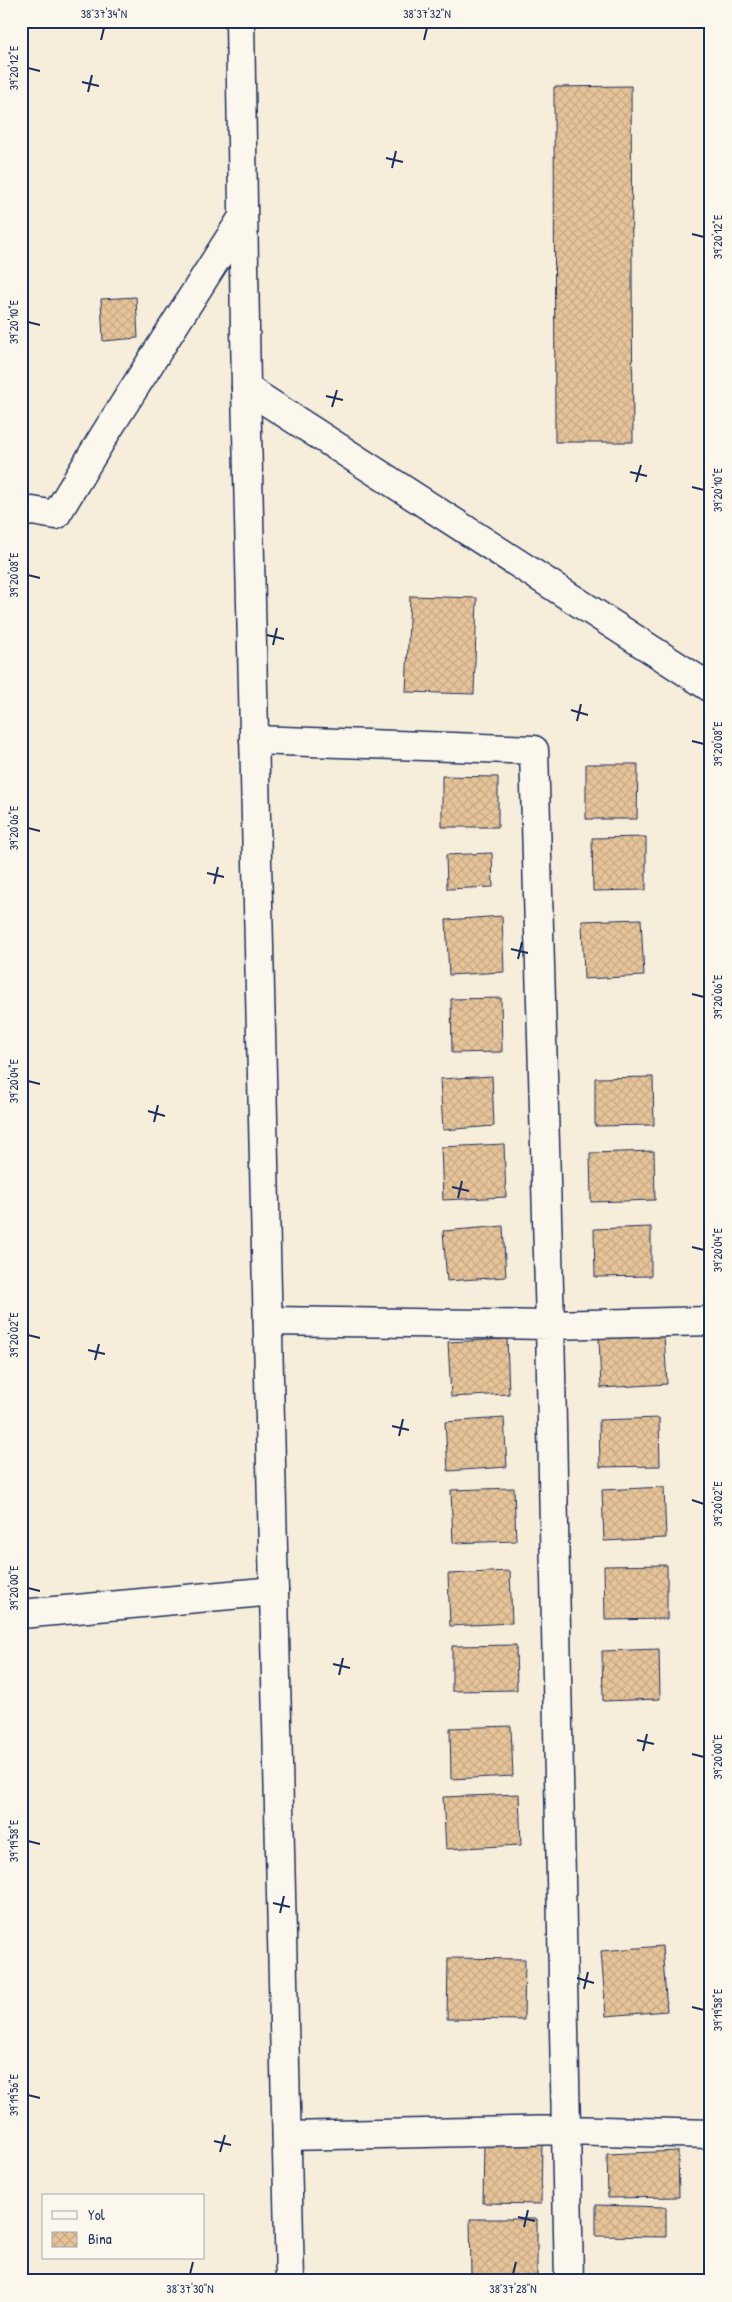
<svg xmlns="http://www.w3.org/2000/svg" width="732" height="2302" font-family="'Patrick Hand',sans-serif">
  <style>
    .building { fill: url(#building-cross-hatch); stroke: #1b2f5e }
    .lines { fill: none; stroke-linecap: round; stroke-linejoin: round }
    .minor-casing { stroke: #1b2f5e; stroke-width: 31 }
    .secondary-casing { stroke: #1b2f5e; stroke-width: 31 }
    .minor { stroke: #fbf7ec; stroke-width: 28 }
    .secondary { stroke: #fbf7ec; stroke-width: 28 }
    .ticks { fill: none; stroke: #1b2f5e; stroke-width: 2 }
    .neatline { fill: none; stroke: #1b2f5e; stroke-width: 2 }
    .ticks-label { font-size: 12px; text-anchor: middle; fill: #1b2f5e }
  </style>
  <defs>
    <pattern id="building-cross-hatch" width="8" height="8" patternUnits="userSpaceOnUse" patternTransform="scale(1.25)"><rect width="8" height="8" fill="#e7c498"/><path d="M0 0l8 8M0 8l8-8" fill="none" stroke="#c6a985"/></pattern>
  </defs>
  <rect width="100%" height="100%" fill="#f7eddb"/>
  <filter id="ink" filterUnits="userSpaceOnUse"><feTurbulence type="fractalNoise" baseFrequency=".02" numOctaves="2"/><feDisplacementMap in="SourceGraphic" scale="10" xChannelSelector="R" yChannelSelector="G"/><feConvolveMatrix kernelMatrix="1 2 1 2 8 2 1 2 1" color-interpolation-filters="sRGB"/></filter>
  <g filter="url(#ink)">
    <!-- building -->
    <path class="building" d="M 631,86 L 633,442 L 555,442 L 554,87 Z
      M 136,297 L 138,338 L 103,341 L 101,299 Z
      M 410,596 L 477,598 L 474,694 L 406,692 Z
      M 586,764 L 638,764 L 637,819 L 586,819 Z
      M 442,776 L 498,777 L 498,827 L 442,827 Z
      M 646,837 L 646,890 L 593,891 L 592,838 Z
      M 492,853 L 493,887 L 447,889 L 446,855 Z
      M 502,916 L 504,972 L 449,975 L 446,920 Z
      M 641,919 L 644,976 L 584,979 L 582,921 Z
      M 501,998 L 502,1052 L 452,1053 L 451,999 Z
      M 492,1076 L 494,1126 L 443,1130 L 440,1079 Z
      M 653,1077 L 654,1125 L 595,1126 L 595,1078 Z
      M 504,1144 L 506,1197 L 443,1200 L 441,1147 Z
      M 654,1151 L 655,1200 L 591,1202 L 590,1153 Z
      M 503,1226 L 506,1277 L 447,1281 L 443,1231 Z
      M 651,1227 L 651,1276 L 595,1277 L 594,1229 Z
      M 664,1334 L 667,1384 L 601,1388 L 599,1338 Z
      M 507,1339 L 509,1394 L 451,1397 L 448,1342 Z
      M 504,1418 L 507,1467 L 448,1471 L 445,1422 Z
      M 659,1418 L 660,1466 L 600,1467 L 599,1420 Z
      M 664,1487 L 666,1538 L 604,1541 L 602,1490 Z
      M 514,1488 L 516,1541 L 453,1543 L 451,1490 Z
      M 667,1565 L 667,1619 L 605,1620 L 604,1566 Z
      M 510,1571 L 512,1623 L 450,1626 L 448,1574 Z
      M 516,1645 L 517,1690 L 452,1691 L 452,1646 Z
      M 659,1649 L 660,1699 L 603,1701 L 602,1651 Z
      M 511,1726 L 513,1776 L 451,1779 L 450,1728 Z
      M 519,1794 L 521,1845 L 446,1849 L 443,1797 Z
      M 662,1946 L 667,2011 L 606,2016 L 601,1951 Z
      M 448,1958 L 525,1959 L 524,2020 L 447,2019 Z
      M 484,2141 L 542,2142 L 541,2204 L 483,2203 Z
      M 678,2151 L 679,2197 L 608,2198 L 607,2154 Z
      M 596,2205 L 666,2207 L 666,2237 L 596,2236 Z
      M 470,2219 L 537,2219 L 537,2276 L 471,2276 Z"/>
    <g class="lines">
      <defs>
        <path id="minor" d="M 246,388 L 711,688
          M 21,513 L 32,511 L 56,515 L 105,434 L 243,217
          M 254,740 L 534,750 L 550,1325 L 569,2281
          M 268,1321 L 550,1325 L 711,1321
          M 21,1614 L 274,1591
          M 287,2136 L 566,2130 L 711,2134"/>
        <path id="secondary" d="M 240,21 L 246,388 L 290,2281"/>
      </defs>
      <!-- minor casing -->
      <use href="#minor" class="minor-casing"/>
      <!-- secondary casing -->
      <use href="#secondary" class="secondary-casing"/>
      <!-- minor -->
      <use href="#minor" class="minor"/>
      <!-- secondary -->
      <use href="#secondary" class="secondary"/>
    </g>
  </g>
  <!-- ticks -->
  <path class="ticks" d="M 101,40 L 104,28M 424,40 L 427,28M 28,68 L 40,71M 82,82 L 99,86M 88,92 L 92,75M 386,158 L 403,162M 392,168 L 396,151M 692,234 L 704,237M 28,322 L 40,325M 326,396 L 343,400M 332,407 L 337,390M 630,472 L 647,476M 636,482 L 641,465M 692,487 L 704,490M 28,575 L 40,578M 267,635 L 284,639M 273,645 L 277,628M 571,710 L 588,715M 577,721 L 581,704M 692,741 L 704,744M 28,828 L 40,831M 207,873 L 224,877M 214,884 L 218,867M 511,949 L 528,953M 518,959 L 522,942M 692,994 L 704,997M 28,1081 L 40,1084M 148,1111 L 165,1116M 154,1122 L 158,1105M 452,1187 L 469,1191M 458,1198 L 462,1181M 692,1247 L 704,1250M 28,1335 L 40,1338M 88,1350 L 105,1354M 95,1360 L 99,1344M 392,1426 L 409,1430M 399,1436 L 403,1419M 692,1500 L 704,1504M 28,1588 L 40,1591M 333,1664 L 350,1668M 339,1675 L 343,1658M 637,1740 L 654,1744M 643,1751 L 647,1734M 692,1754 L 704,1757M 28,1841 L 40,1844M 273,1903 L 290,1907M 280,1913 L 284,1896M 577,1978 L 594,1983M 584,1989 L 588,1972M 692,2007 L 704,2010M 28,2095 L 40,2098M 214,2141 L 231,2145M 220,2152 L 225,2135M 518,2217 L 535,2221M 524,2227 L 528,2210M 190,2274 L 193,2262M 513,2274 L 516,2262"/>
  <!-- margin -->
  <rect width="732" height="2302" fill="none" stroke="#fbf7ec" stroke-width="55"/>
  <!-- legend -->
  <rect x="42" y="2194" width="162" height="65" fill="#fbf7ec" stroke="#a1a7b3"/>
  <rect x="52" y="2211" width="25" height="8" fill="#fbf7ec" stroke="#a1a7b3"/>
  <text x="88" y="2220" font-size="15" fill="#1b2f5e">Yol</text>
  <rect x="52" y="2232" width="25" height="15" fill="url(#building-cross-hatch)" stroke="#a1a7b3"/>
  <text x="88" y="2244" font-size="15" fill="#1b2f5e">Bina</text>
  <rect x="28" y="28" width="676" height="2246" class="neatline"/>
  <g class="ticks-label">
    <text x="104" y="18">38°37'34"N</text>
    <text x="427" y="18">38°37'32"N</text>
    <text transform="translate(14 68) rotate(-90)" y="4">39°20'12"E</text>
    <text transform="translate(718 237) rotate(-90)" y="4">39°20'12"E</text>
    <text transform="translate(14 322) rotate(-90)" y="4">39°20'10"E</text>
    <text transform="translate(718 490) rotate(-90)" y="4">39°20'10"E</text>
    <text transform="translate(14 575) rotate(-90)" y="4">39°20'08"E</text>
    <text transform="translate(718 744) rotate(-90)" y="4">39°20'08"E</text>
    <text transform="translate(14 828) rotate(-90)" y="4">39°20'06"E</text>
    <text transform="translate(718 997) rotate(-90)" y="4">39°20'06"E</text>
    <text transform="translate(14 1081) rotate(-90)" y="4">39°20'04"E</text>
    <text transform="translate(718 1250) rotate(-90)" y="4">39°20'04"E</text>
    <text transform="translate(14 1335) rotate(-90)" y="4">39°20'02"E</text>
    <text transform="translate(718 1504) rotate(-90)" y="4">39°20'02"E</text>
    <text transform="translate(14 1588) rotate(-90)" y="4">39°20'00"E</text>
    <text transform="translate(718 1757) rotate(-90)" y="4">39°20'00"E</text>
    <text transform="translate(14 1841) rotate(-90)" y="4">39°19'58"E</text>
    <text transform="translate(718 2010) rotate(-90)" y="4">39°19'58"E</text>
    <text transform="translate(14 2095) rotate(-90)" y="4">39°19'56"E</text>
    <text x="190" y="2293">38°37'30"N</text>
    <text x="513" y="2293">38°37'28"N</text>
  </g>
</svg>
